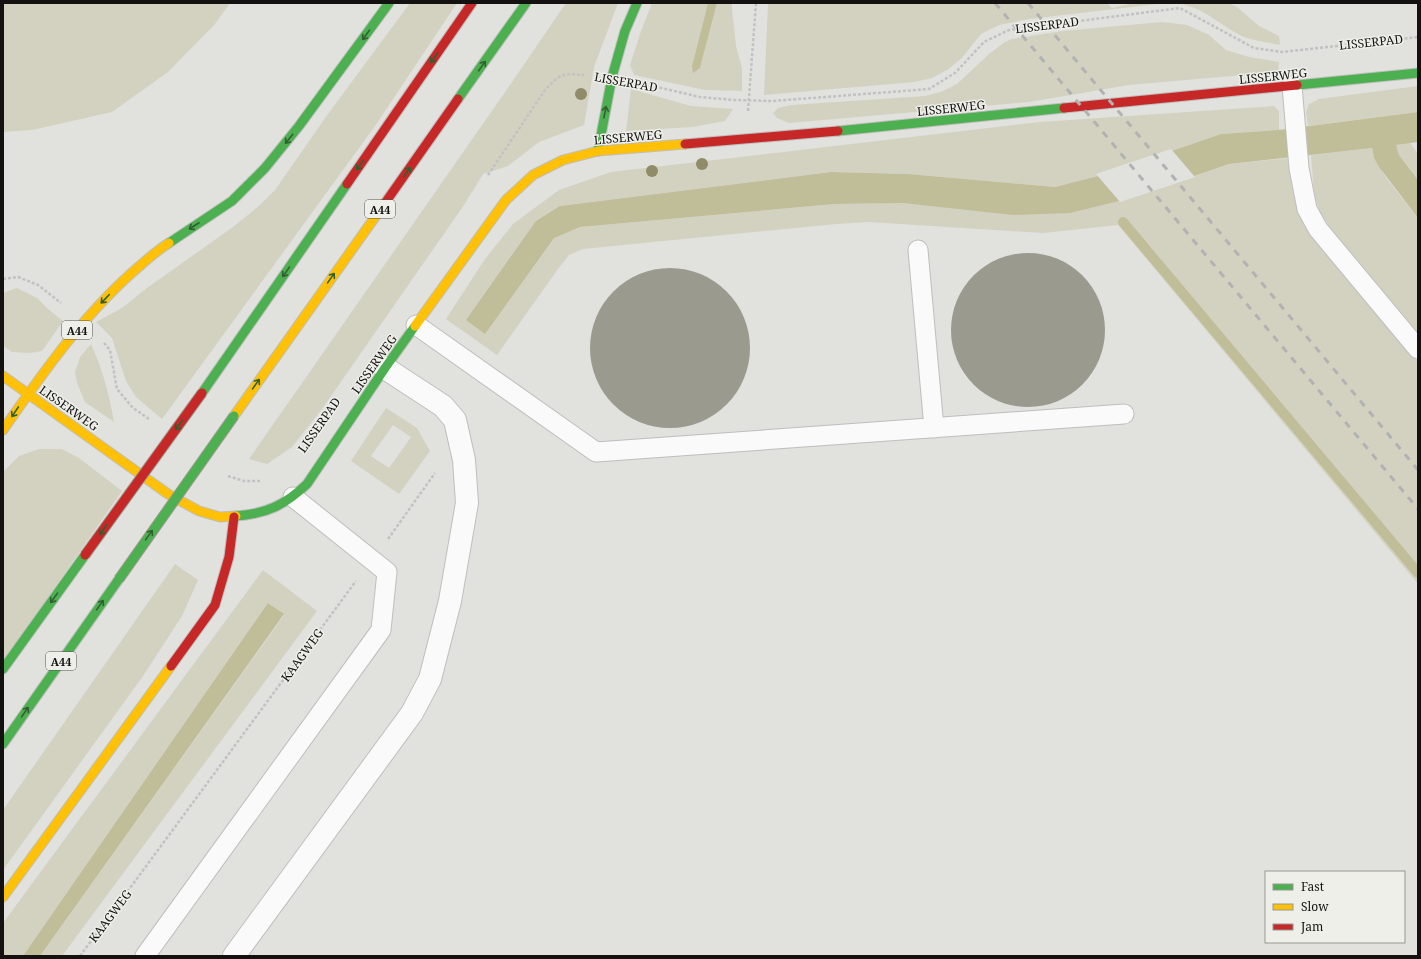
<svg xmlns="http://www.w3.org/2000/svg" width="1421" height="959" font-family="'Noto Serif',serif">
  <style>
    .green { fill: #d3d2c0; fill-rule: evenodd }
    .water { fill: #c0bd99 }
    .pier { fill: #e1e1de }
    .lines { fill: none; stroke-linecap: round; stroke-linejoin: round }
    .stream { stroke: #c0bd99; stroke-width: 10 }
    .building { fill: #9a9a8f }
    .lane-casing { stroke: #bebebc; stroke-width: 21 }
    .street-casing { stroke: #bebebc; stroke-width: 24 }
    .fast-casing { stroke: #bebebc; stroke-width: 11 }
    .slow-casing { stroke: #bebebc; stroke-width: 11 }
    .jam-casing { stroke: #bebebc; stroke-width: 11 }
    .path { stroke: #c2c2c2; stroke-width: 2.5; stroke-dasharray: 3 2; stroke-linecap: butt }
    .lane { stroke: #fafafa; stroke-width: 19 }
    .street { stroke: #fafafa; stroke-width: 22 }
    .fast { stroke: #4caf50; stroke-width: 9 }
    .slow { stroke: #ffc107; stroke-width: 9 }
    .jam { stroke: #c62828; stroke-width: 9 }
    .rail { stroke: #b2b2b2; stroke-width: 3; stroke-dasharray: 7 7; stroke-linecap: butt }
    .fast-bridge-casing { stroke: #9b998d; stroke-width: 11; stroke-linecap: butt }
    .jam-bridge-casing { stroke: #9b998d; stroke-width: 11; stroke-linecap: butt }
    .fast-bridge { stroke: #4caf50; stroke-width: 9 }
    .jam-bridge { stroke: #c62828; stroke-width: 9 }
    .tree { fill: #908c69 }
    .oneway { stroke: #306030 }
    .labels { text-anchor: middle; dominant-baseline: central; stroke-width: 3; stroke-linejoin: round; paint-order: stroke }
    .shield { fill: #efefea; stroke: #555452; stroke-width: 1 }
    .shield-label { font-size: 11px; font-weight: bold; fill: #131211 }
    .street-label { font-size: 12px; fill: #131211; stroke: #efefea }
  </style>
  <rect width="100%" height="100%" fill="#e1e1de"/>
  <!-- green -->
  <path class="green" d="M 3,3 L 230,3 L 215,24 L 168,72 L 112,112 L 32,130 L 3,132 Z
    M 410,3 L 457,3 L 375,126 L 162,419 L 136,397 L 126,381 L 112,338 L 96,322 L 122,308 L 147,288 L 233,227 L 259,206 L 275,190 L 328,114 Z
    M 566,3 L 618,3 L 594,67 L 584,125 L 539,142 L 508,166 L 483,174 L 464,205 L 322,409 L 292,447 L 267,464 L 249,459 L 510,85 Z
    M 652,3 L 708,3 L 692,66 L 700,68 L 717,3 L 732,3 L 732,9 L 736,46 L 742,68 L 742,91 L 705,90 L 634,75 L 630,65 L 641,31 Z
    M 768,3 L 1107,3 L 1112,8 L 1133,3 L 1166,3 L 1029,19 L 999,25 L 981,34 L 961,59 L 947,70 L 932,78 L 914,82 L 764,95 Z
    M 1174,3 L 1229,3 L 1237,7 L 1259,26 L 1279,36 L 1280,45 C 1267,42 1252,41 1240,35 C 1217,23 1201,5 1174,3 Z
    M 1162,22 L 1187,25 L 1209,35 L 1226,50 L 1249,57 L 1279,62 L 1278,72 L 1129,85 L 1029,102 L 789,123 L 777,118 L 773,113 L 778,108 L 792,105 L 925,96 L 941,92 L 957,84 L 989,54 L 1005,42 L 1012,39 L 1063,31 Z
    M 1418,86 L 1418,112 L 1308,126 L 1306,112 L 1309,104 L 1319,99 Z
    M 631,89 L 691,106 L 733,109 L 725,121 L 693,127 L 626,131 Z
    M 1274,106 L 1279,111 L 1279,130 L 1221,134 L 1102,175 L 1055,187 L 908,174 L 831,172 L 560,206 L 542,254 L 554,237 L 580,227 L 835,204 L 1127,199 L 1229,164 L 1291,158 L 1297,201 L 1304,224 L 1320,245 L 1418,362 L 1418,584 L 1118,225 L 1043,233 L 869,222 L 836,224 L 583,249 L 569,255 L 558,269 L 497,355 L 446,319 L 485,259 L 513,224 L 559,190 L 611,172 L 1040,122 Z
    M 1410,143 L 1418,154 L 1418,180 L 1399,155 L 1396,145 Z
    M 1372,148 L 1374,158 L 1387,179 L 1418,218 L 1418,334 L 1331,229 L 1319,210 L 1314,193 L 1311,155 Z
    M 17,288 L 37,298 L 48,309 L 63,321 L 42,351 L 30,353 L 12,352 L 3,346 L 3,293 Z
    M 91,344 C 103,370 109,394 114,422 L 85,402 L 77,383 L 75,372 L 80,357 Z
    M 386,408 L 417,428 L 430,451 L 399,494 L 351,461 ZM 393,425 L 411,437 L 389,468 L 371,456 Z
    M 39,449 L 62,449 L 79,458 L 122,491 L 3,662 L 3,472 L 19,456 Z
    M 175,564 L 198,580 L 182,616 L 143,676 L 3,870 L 3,810 Z
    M 263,570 L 317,611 L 62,956 L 40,956 L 284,615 L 269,603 L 23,956 L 3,956 L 3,923 Z"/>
  <!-- water -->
  <path class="water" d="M 708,3 L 717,3 L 700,68 L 693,73 L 692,66 Z
    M 1418,112 L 1418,142 L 1396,145 L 1399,155 L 1418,180 L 1418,218 L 1379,167 L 1374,158 L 1372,148 L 1229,164 L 1127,199 L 1070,213 L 1013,215 L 903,203 L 835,204 L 580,227 L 554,238 L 485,334 L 466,320 L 536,221 L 560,206 L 831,172 L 908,174 L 1055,187 L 1102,175 L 1221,134 L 1279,130 Z
    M 268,603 L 284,614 L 40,956 L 23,956 Z"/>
  <!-- pier -->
  <path class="pier" d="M 1171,149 L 1195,177 L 1120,202 L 1096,174 Z"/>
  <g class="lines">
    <!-- stream -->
    <path class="stream" d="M 1123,222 L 1418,573"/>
  </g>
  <!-- building -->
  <path class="building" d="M951 330a77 77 0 1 1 154 0a77 77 0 1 1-154 0Z
    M590 348a80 80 0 1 1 160 0a80 80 0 1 1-160 0Z"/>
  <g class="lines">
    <defs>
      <path id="lane" d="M 1292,86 L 1299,168 L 1307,209 L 1318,229 L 1418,349
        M 918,250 L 934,428
        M 416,325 L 596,452 L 1124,414
        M 145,956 L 381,630 L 387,572 L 293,497"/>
      <path id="street" d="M 234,956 L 412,713 L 430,679 L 450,601 L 467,503 L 464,460 L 455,420 L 443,406 L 385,368"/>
      <path id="fast" d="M 1297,85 L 1418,73
        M 458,99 L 526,3
        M 838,131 L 1064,108
        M 598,151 L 612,77 L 625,31 L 637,3
        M 169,243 L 232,201 L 265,168 L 299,126 L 389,3
        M 202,393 L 347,184
        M 236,516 C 266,514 285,505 307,484 L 385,368 L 415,326
        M 3,669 L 85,555
        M 3,744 L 119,579"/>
      <path id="slow" d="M 415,326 L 506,200 L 533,175 L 563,160 L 598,151 L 685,144
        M 3,376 L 168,494 L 199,511 L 220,517 L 236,516
        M 234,416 L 385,203
        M 3,430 C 44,371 87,310 142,264 C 151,256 159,249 169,243
        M 3,897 L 171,666"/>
      <path id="jam" d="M 1064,108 L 1297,85
        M 685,144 L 838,131
        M 347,184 L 472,3
        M 385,203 L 458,99
        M 171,666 L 215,605 L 229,557 L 234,517"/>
    </defs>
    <!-- lane casing -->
    <use href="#lane" class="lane-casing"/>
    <!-- street casing -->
    <use href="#street" class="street-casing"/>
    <!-- fast casing -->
    <use href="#fast" class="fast-casing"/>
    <!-- slow casing -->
    <use href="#slow" class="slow-casing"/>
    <!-- jam casing -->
    <use href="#jam" class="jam-casing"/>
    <!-- path -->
    <path class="path" d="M 640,83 L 700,97 L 734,100 L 773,101 L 929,89 L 955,73 L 984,42 L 1009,30 L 1180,8 L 1254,48 L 1282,52 L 1418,37
      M 748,111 L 756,3
      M 488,175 L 545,90 C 560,74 562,73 584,75
      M 3,279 L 18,277 L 38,285 L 61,303
      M 104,343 L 110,350 L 117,389 L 133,408 L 149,419
      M 228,476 L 244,481 L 260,481
      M 388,539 L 435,473
      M 80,956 L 356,581"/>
    <!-- lane -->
    <use href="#lane" class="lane"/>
    <!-- street -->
    <use href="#street" class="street"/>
    <!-- fast -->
    <use href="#fast" class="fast"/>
    <!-- slow -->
    <use href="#slow" class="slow"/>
    <!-- jam -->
    <use href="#jam" class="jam"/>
    <!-- rail -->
    <path class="rail" d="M 995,3 L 1418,509
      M 1028,3 L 1418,470"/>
    <defs>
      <path id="fast-bridge" d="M 119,579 L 234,416"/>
      <path id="jam-bridge" d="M 85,555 L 202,393"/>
    </defs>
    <!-- fast-bridge casing -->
    <use href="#fast-bridge" class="fast-bridge-casing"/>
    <!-- jam-bridge casing -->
    <use href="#jam-bridge" class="jam-bridge-casing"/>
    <!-- fast-bridge -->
    <use href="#fast-bridge" class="fast-bridge"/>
    <!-- jam-bridge -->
    <use href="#jam-bridge" class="jam-bridge"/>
  </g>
  <!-- trees -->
  <g class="tree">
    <circle cx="581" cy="94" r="6"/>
    <circle cx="702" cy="164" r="6"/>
    <circle cx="652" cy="171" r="6"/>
  </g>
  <!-- one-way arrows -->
  <defs><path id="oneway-shaft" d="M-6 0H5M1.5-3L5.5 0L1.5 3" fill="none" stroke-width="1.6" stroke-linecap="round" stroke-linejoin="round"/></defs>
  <g class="oneway">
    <use href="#oneway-shaft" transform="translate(366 35) rotate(126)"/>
    <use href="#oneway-shaft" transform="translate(434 58) rotate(125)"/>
    <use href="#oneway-shaft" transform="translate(482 66) rotate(-55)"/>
    <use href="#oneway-shaft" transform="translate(605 112) rotate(-79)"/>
    <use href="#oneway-shaft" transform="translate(289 139) rotate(129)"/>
    <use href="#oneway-shaft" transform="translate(360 165) rotate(125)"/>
    <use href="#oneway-shaft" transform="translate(407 172) rotate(-55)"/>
    <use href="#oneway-shaft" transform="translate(194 226) rotate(147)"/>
    <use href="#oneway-shaft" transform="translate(286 272) rotate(125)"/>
    <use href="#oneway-shaft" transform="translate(331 278) rotate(-55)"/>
    <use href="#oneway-shaft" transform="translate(105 299) rotate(134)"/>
    <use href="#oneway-shaft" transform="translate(256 384) rotate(-55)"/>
    <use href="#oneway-shaft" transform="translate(15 412) rotate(124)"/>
    <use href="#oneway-shaft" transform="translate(179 425) rotate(126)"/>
    <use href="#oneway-shaft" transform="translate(103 530) rotate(126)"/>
    <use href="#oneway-shaft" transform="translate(149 535) rotate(-55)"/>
    <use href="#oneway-shaft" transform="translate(54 598) rotate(126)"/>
    <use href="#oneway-shaft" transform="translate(100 605) rotate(-55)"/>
    <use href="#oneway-shaft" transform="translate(25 712) rotate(-55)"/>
  </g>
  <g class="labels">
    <!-- shield labels -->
    <g class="shield">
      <rect x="365" y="200" width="30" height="18" rx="3"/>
      <rect x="62" y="321" width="30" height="18" rx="3"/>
      <rect x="46" y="652" width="30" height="18" rx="3"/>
    </g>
    <g class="shield-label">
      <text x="380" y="209">A44</text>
      <text x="77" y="330">A44</text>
      <text x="61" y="661">A44</text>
    </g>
    <!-- street labels -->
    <g class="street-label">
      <text transform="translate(1047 25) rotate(-7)">LISSERPAD</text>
      <text transform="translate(1371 42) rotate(-6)">LISSERPAD</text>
      <text transform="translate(1273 76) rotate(-6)">LISSERWEG</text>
      <text transform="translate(626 82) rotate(10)">LISSERPAD</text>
      <text transform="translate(951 108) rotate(-6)">LISSERWEG</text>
      <text transform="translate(628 137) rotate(-5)">LISSERWEG</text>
      <text transform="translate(374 364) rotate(-55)">LISSERWEG</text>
      <text transform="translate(69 408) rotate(35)">LISSERWEG</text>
      <text transform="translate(319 425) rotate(-55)">LISSERPAD</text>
      <text transform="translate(302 655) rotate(-54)">KAAGWEG</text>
      <text transform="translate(110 916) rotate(-53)">KAAGWEG</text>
    </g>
  </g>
  <!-- border -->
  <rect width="1421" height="959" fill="none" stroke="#131211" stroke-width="8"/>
  <!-- legend -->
  <rect x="1265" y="871" width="140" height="72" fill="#efefea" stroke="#979793"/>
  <rect x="1273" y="884" width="20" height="6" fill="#4caf50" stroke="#979793"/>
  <text x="1301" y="891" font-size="12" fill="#131211">Fast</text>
  <rect x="1273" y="904" width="20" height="6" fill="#ffc107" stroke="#979793"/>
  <text x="1301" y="911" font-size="12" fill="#131211">Slow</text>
  <rect x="1273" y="924" width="20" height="6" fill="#c62828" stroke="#979793"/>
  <text x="1301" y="931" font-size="12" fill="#131211">Jam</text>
</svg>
